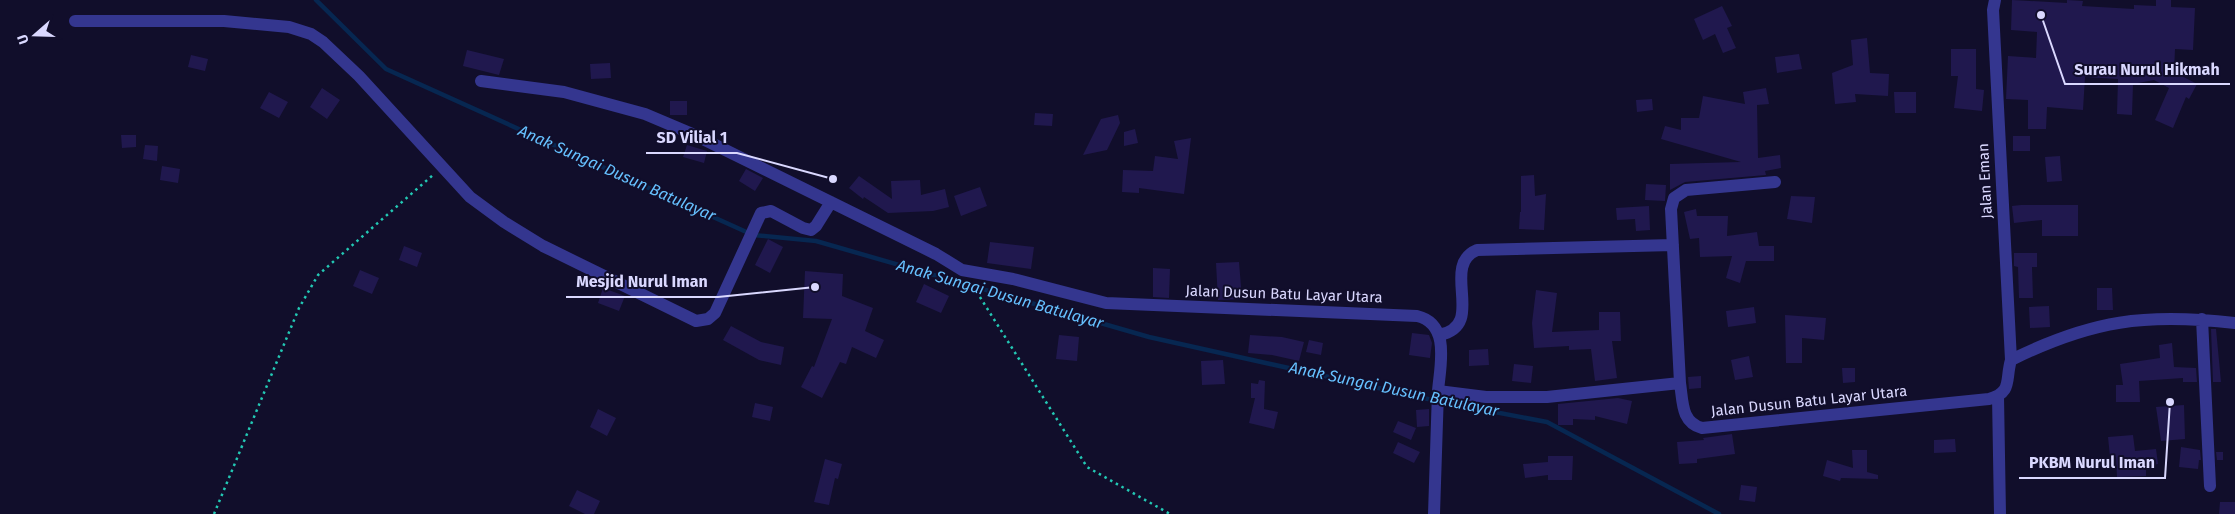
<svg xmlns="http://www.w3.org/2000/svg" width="2235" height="514" font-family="'Fira Sans',sans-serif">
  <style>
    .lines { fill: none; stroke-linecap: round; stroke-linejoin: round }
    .stream { stroke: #072751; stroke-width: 4.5 }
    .building { fill: #20184e }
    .path { stroke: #23c8b4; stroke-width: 2.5; stroke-dasharray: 2.5 4; stroke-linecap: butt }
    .street { stroke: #34368f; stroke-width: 12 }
    .labels { text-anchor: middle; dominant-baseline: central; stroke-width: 4; stroke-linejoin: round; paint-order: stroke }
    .street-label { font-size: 15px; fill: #dad8ff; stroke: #110e2b }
    .water-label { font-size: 16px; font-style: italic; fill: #66c1ff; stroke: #110e2b }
    .leader { fill: none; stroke: #dad8ff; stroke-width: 2 }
    .callout-dot { fill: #dad8ff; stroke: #110e2b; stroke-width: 2 }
    .callout-label { font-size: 16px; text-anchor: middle; font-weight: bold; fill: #dad8ff; stroke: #110e2b; stroke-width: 4; stroke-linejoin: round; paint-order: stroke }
  </style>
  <rect width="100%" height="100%" fill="#110e2b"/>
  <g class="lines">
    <!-- stream -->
    <path class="stream" d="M 316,0 L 386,69 L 753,235 L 816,241 L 1149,337 L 1437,401 L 1547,422 L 1719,514"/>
  </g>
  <!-- building -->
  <path class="building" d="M 2012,0 L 2067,3 L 2067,0 L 2083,1 L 2082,6 L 2134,9 L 2134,5 L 2156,6 L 2156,0 L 2171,0 L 2171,7 L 2195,8 L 2193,50 L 2175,49 L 2174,72 L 2197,84 L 2189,99 L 2186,97 L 2173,128 L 2155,120 L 2169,88 L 2154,80 L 2133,84 L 2132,115 L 2117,114 L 2118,79 L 2085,77 L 2083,110 L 2047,107 L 2046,129 L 2028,129 L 2028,100 L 2006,99 L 2008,56 L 2036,58 L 2037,32 L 2011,30 Z
    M 1722,6 L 1732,26 L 1727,28 L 1736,48 L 1723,53 L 1715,34 L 1703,40 L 1694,19 Z
    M 1867,38 L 1870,73 L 1889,74 L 1888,96 L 1855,94 L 1856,102 L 1835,104 L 1832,73 L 1853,65 L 1851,40 Z
    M 1951,49 L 1976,49 L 1976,89 L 1984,90 L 1982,111 L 1954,108 L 1958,76 L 1951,76 Z
    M 467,50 L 504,59 L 499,75 L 463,66 Z
    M 1799,54 L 1802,69 L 1777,73 L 1775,57 Z
    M 191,55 L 208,59 L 205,71 L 188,67 Z
    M 610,63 L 611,78 L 591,79 L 590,64 Z
    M 322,88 L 340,100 L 327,119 L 310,107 Z
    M 1766,88 L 1769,104 L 1757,105 L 1758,158 L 1780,155 L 1781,168 L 1765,171 L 1766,175 L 1685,182 L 1670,190 L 1670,164 L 1741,162 L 1661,139 L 1665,126 L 1681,130 L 1681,118 L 1699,118 L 1703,96 L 1745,104 L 1743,92 Z
    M 269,92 L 288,102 L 279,118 L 260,108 Z
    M 1894,92 L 1916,92 L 1916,113 L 1895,113 Z
    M 1652,99 L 1653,110 L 1637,112 L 1636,100 Z
    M 670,101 L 687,101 L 687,115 L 670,115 Z
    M 1035,113 L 1053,114 L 1052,126 L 1034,125 Z
    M 1118,115 L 1120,123 L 1107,150 L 1083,155 L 1101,119 Z
    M 1135,129 L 1138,143 L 1124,146 L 1124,132 Z
    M 121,135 L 136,135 L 136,147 L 122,148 Z
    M 2013,136 L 2030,136 L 2030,151 L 2013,151 Z
    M 1191,138 L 1184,194 L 1139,188 L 1139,193 L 1122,192 L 1123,170 L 1153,171 L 1155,156 L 1178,159 L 1174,141 Z
    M 145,145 L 158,146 L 157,161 L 143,159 Z
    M 687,145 L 707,151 L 704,163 L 683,157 Z
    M 2060,156 L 2062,181 L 2047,182 L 2045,157 Z
    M 162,166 L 180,169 L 178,183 L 160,180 Z
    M 746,169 L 763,178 L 755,191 L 739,181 Z
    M 1534,175 L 1535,196 L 1546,194 L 1544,230 L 1519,229 L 1520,212 L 1521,212 L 1521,176 Z
    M 859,176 L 892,199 L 891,181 L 920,180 L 921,195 L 945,189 L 949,207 L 933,211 L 888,213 L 864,197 L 863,199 L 849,188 Z
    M 1646,184 L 1666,185 L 1665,201 L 1645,200 Z
    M 980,187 L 987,206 L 961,216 L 954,196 Z
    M 1791,196 L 1815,197 L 1812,223 L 1787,219 Z
    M 2021,205 L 2078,205 L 2078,236 L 2042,236 L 2042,220 L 2014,223 L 2012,206 Z
    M 1649,206 L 1650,230 L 1636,231 L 1635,219 L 1617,220 L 1616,208 Z
    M 1696,209 L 1697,216 L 1728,216 L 1727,236 L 1757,232 L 1759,246 L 1774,246 L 1774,261 L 1746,261 L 1740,283 L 1726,278 L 1732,256 L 1700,257 L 1699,238 L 1690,239 L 1684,212 Z
    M 768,239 L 783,247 L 770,273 L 755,265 Z
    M 990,242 L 1034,247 L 1031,269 L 987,263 Z
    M 404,246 L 422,253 L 417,267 L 399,260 Z
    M 2014,253 L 2037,253 L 2037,267 L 2032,267 L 2033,298 L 2019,298 L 2018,267 L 2014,266 Z
    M 1239,262 L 1242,299 L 1218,300 L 1216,263 Z
    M 1153,268 L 1170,269 L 1169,298 L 1153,297 Z
    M 360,270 L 379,278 L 372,294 L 353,286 Z
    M 805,271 L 843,274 L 842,296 L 873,308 L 865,331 L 884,340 L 876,358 L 852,347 L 846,364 L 840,362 L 822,398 L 801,387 L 812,366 L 814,367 L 832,319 L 803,318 Z
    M 924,284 L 949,296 L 941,313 L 916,302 Z
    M 603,288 L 625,296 L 619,311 L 598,303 Z
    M 2097,288 L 2112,288 L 2113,310 L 2097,310 Z
    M 1536,290 L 1557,293 L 1552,332 L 1599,330 L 1599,312 L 1620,312 L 1621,341 L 1612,341 L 1617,378 L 1595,381 L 1591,349 L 1569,350 L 1569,346 L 1534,348 L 1532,323 Z
    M 2049,306 L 2050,327 L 2030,328 L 2029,307 Z
    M 1754,307 L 1756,323 L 1728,327 L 1726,311 Z
    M 1785,315 L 1826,318 L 1824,340 L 1802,338 L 1802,363 L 1786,363 Z
    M 731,326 L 761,342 L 784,347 L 781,365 L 759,360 L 723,340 Z
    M 2211,329 L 2216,329 L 2221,382 L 2213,382 Z
    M 1412,333 L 1429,335 L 1432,343 L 1430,358 L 1409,355 Z
    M 1059,335 L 1079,337 L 1077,361 L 1056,359 Z
    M 1250,335 L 1282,337 L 1304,342 L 1299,361 L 1272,355 L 1248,353 Z
    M 1309,340 L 1323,343 L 1321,355 L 1306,352 Z
    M 2172,343 L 2174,367 L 2196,368 L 2197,382 L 2183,382 L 2183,378 L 2139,381 L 2140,402 L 2116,402 L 2116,385 L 2123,385 L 2120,364 L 2160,358 L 2159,345 Z
    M 1488,349 L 1489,365 L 1469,366 L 1469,350 Z
    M 1749,356 L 1753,377 L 1735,380 L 1731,360 Z
    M 1223,360 L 1225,384 L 1202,385 L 1201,361 Z
    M 1514,364 L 1533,366 L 1531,383 L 1512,381 Z
    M 1842,368 L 1855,368 L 1855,382 L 1843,383 Z
    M 1701,376 L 1701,388 L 1689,389 L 1688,377 Z
    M 1259,380 L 1265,381 L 1264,409 L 1278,412 L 1274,429 L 1249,423 L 1255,398 L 1251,398 L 1251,383 L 1258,384 Z
    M 1618,398 L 1632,401 L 1627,424 L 1595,416 L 1595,420 L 1573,419 L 1573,425 L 1558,425 L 1558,404 Z
    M 755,403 L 773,407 L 770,421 L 752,417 Z
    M 2184,405 L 2185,439 L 2161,441 L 2156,407 Z
    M 598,409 L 616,418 L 607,436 L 590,427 Z
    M 1429,409 L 1429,426 L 1417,427 L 1416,410 Z
    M 1398,421 L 1416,428 L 1411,440 L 1393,432 Z
    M 1732,434 L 1735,454 L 1697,459 L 1697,463 L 1679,464 L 1677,442 L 1704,440 L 1703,438 Z
    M 2133,435 L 2135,451 L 2156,449 L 2158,464 L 2146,466 L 2146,476 L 2117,477 L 2116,457 L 2110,457 L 2108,437 Z
    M 1955,439 L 1956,452 L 1934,453 L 1934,440 Z
    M 1398,442 L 1420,452 L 1414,463 L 1393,453 Z
    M 2181,447 L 2200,450 L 2201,460 L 2199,460 L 2198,469 L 2179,467 Z
    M 1852,450 L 1867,450 L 1867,472 L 1878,475 L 1878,479 L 1841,478 L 1840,481 L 1823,476 L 1827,460 L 1853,468 Z
    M 2216,452 L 2223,452 L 2223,460 L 2217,460 Z
    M 1548,456 L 1573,456 L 1572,480 L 1548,480 L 1548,475 L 1525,478 L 1523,464 L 1548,462 Z
    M 825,459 L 842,464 L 838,479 L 835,478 L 829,505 L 814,502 Z
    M 1741,485 L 1757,487 L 1755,502 L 1739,500 Z
    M 577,490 L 600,501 L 594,514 L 585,514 L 569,506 Z
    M 2220,502 L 2235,502 L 2235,514 L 2219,514 Z"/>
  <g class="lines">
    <!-- path -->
    <path class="path" d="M 973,286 L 1087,467 L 1170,514
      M 214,514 L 299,308 L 318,275 L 433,175"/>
    <!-- street -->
    <path class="street" d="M 1995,0 L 1993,10 L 2011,360
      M 75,21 L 224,21 L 289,27 L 311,34 L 323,42 L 359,76 L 470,197 L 504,222 L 543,246 L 696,321 L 708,319 L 715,313 L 761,213 L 771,211 L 803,228 L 811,230 L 816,226 L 831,202
      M 481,81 L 564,92 L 645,114 L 697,136 L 936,254 L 962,270 L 1013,279 L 1106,303 L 1417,316 C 1451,324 1440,366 1438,391 L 1486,397 L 1547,397 L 1680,383 C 1683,402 1681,422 1702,428 L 1989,399 C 2013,392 2005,380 2011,360 C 2092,320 2145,313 2235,323
      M 2202,319 L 2210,486
      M 1439,335 C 1488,326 1439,266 1477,250 L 1673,245
      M 1680,383 L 1671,209 L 1674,198 L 1686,190 L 1775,182
      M 1998,396 L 2000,514
      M 1434,514 L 1438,391"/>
  </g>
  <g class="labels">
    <!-- street labels -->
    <g class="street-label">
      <text transform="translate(1985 181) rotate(-93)">Jalan Eman</text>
      <text transform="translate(1284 294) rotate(2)">Jalan Dusun Batu Layar Utara</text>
      <text transform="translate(1809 401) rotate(-6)">Jalan Dusun Batu Layar Utara</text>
    </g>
    <!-- water labels -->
    <g class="water-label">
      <text transform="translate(617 173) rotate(24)">Anak Sungai Dusun Batulayar</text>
      <text transform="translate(1000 294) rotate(16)">Anak Sungai Dusun Batulayar</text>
      <text transform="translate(1394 389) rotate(12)">Anak Sungai Dusun Batulayar</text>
    </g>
  </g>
  <!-- callouts -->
  <path class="leader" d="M2041 15L2065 84H2230M833 179L737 153H646M815 287L718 297H566M2170 402L2165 478H2019"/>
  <g class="callout-dot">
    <circle cx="2041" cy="15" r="5"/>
    <circle cx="833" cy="179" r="5"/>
    <circle cx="815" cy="287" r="5"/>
    <circle cx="2170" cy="402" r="5"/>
  </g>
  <g class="callout-label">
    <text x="2147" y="75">Surau Nurul Hikmah</text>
    <text x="692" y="143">SD Vilial 1</text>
    <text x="642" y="287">Mesjid Nurul Iman</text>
    <text x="2092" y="468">PKBM Nurul Iman</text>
  </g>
  <!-- north arrow -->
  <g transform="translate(35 35) rotate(250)" stroke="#110e2b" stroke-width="4" paint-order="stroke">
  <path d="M0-4L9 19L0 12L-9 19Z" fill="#dad8ff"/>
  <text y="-8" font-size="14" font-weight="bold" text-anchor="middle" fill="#dad8ff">U</text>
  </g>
</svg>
